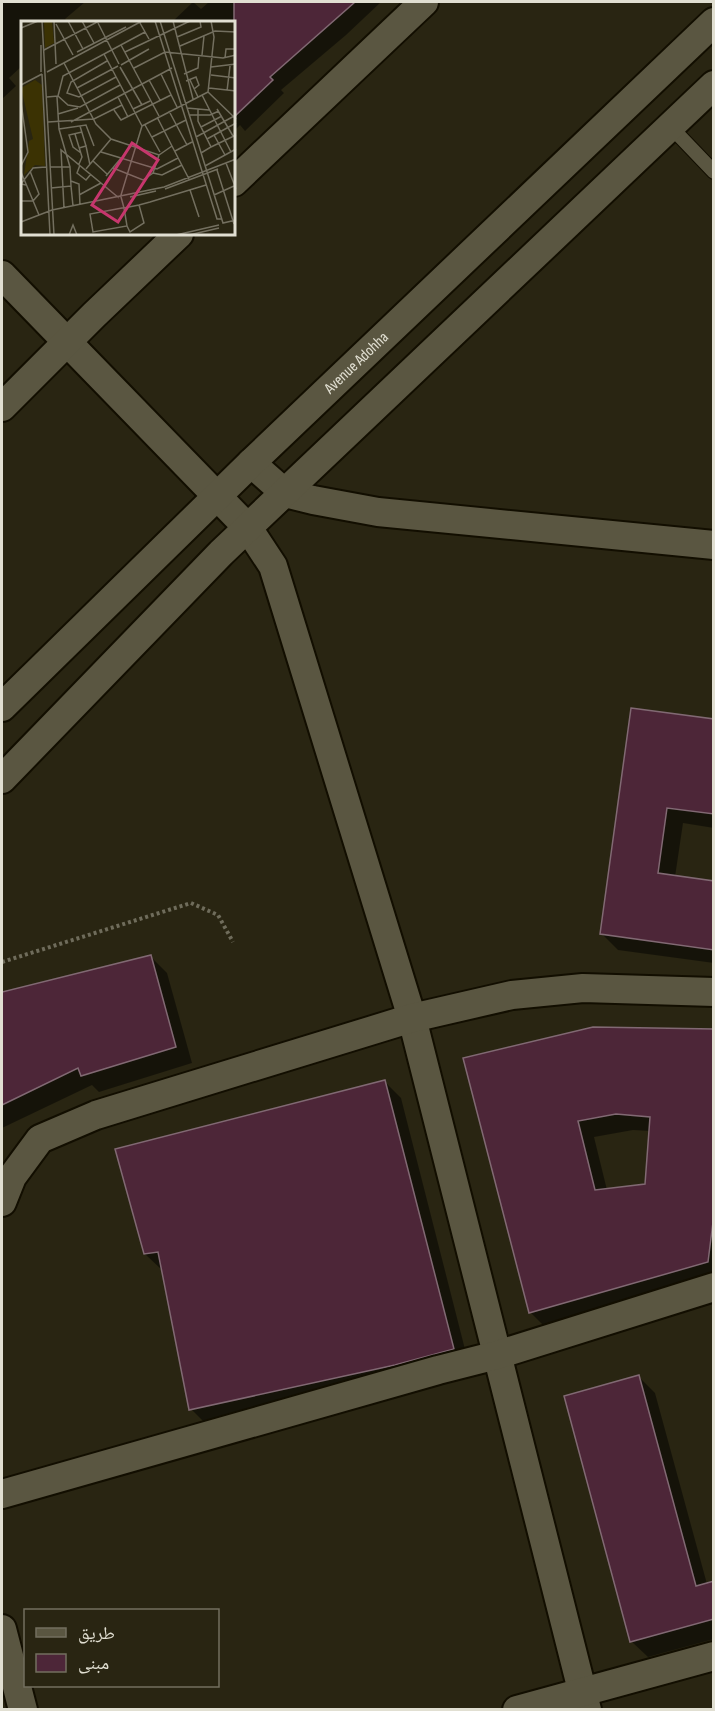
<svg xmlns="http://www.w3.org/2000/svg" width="715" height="1711" font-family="'Sofia Sans Condensed','Noto Naskh Arabic',sans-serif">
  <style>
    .shadow { fill: #0007; fill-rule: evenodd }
    .building { fill: #4d2638; stroke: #816973; stroke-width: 1.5; fill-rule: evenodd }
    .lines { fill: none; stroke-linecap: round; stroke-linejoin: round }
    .service-casing { stroke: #120e00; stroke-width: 16 }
    .minor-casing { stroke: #120e00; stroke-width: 32 }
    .path { stroke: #6f6c5b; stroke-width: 4; stroke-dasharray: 3 3; stroke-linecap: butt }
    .service { stroke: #5a5641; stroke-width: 14 }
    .minor { stroke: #5a5641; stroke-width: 28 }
    .labels { text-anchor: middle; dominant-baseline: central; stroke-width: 4.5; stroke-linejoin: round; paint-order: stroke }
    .street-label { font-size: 16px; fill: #e1dfd2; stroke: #292512 }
    .inset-road { fill: none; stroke: #736f5f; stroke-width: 1.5 }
    .view { fill: #c7366d; fill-opacity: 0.15; stroke: #c7366d; stroke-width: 3 }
    .inset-edge { fill: none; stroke: #e1dfd2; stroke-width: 3 }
  </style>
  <rect width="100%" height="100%" fill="#292512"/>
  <!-- shadow -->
  <path class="shadow" d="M 2,2 L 85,2 L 65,19 L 68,22 L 22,22 L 22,66 L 9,78 L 16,86 L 2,99 Z
    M 193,2 L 201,9 L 209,2 L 381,2 L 346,35 L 281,90 L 284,93 L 245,131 L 240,125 L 234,131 L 234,22 L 172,22 Z
    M 633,710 L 714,720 L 714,828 L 683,823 L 675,877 L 712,882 L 714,872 L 714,963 L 618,950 L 602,934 Z
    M 151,957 L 167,973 L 192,1063 L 99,1092 L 92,1085 L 2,1128 L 2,994 Z
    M 714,1030 L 714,1281 L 547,1329 L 530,1312 L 465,1059 ZM 633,1130 L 651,1131 L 646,1186 L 607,1190 L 594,1137 Z
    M 384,1081 L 401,1098 L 469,1365 L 207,1425 L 191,1409 L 162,1270 L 145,1254 Z
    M 639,1377 L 655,1393 L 707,1584 L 714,1582 L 714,1639 L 648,1657 L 631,1641 Z"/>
  <!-- building -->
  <path class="building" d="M 234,2 L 355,2 L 270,77 L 273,80 L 234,117 Z
    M 631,708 L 714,719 L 714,814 L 667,808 L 658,873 L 714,881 L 714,950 L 600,934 Z
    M 151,955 L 176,1047 L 81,1076 L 78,1068 L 2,1105 L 2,992 Z
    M 593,1027 L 714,1029 L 714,1214 L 708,1262 L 529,1313 L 463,1058 ZM 616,1114 L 650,1117 L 645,1184 L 595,1190 L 578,1121 Z
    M 385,1080 L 454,1349 L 395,1365 L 189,1410 L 158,1252 L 144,1254 L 115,1149 Z
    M 639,1375 L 696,1586 L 714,1581 L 714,1619 L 630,1642 L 564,1396 Z"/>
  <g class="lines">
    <defs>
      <path id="service" d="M 670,126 L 714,172"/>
      <g id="minor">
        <path d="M 234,182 L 424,2"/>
        <path d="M 2,275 L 248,528 L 273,566 L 412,1018 L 587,1710"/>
        <path d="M 2,407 L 94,315 L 179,234"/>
        <path d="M 251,463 L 285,493 L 313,500 L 378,512 L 714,545"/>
        <path id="s1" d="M 2,707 L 251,463 L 714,22"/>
        <path d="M 2,779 L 221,553 L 714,85"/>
        <path d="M 2,1202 L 12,1177 L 40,1139 L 96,1115 L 412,1018 L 512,995 L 583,988 L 714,992"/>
        <path d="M 2,1494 L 438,1370 L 497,1355 L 714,1287"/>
        <path d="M 2,1629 L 23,1710"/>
        <path d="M 517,1710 L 714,1656"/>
      </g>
    </defs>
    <!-- service casing -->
    <use href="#service" class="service-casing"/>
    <!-- minor casing -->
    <use href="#minor" class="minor-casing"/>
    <!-- path -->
    <path class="path" d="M 2,962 L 191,903 L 218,915 L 233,942"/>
    <!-- service -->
    <use href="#service" class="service"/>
    <!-- minor -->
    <use href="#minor" class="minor"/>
  </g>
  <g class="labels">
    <!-- street labels -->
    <g class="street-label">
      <text stroke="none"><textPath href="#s1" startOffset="494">Avenue Adohha</textPath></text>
    </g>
  </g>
  <!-- overview -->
  <g transform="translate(21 21)">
    <rect width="214" height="214" fill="#292512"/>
    <path d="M 23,0 L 31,0 L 33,22 L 24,27 ZM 14,59 L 21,64 L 24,145 L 14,144 L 3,154 L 8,120 L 12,118 L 0,67 Z" fill="#3b3203"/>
    <path class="inset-road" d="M 21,0 L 33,214M 33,0 L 35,43M 47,0 L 62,28M 61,0 L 73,22M 134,0 L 196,198 L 201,198M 139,0 L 202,202 L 215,199M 152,0 L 172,78M 77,2 L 98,43M 119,2 L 128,18M 35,3 L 52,34M 0,7 L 17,0M 156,16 L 180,6 L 179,0M 100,24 L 138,95M 159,25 L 194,10 L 215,11M 23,29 L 78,0M 56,31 L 105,6M 104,31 L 169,0M 83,33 L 121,105M 181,34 L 183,15M 204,37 L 205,28 L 215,28M 86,40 L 50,61 L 46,72 L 58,76 L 95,56M 43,42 L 75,103 L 90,118 L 138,134 L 151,125M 100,44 L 128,28M 99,46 L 121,84M 190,46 L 215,43M 113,47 L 144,31 L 202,37 L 215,34M 20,51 L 20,24M 26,51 L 121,0M 21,53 L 29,214M 140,53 L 156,86M 163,53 L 177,47 L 178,34M 190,54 L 215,57M 128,59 L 139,79M 169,59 L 177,76M 165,60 L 175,56 L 178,64 L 173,68M 0,64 L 21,53M 56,67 L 97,45M 188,67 L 215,70M 206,70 L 209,45M 187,71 L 193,16 L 190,0M 187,71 L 215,98M 181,74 L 210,131M 37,75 L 42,55 L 124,11M 26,76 L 37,75 L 47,84 L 59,86 L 99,64M 36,76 L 38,108 L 49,146M 97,76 L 107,96M 0,81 L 7,131 L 0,145M 166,87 L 188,89M 112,88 L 129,80M 177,88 L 177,100 L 190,126 L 180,132M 196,88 L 212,115M 93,89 L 100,99 L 150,74M 148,90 L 166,124M 37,93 L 57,87M 168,94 L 189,94 L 198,90M 136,96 L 168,158M 27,101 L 73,98 L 101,84M 50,101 L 151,47M 124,104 L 139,131M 121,105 L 100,174 L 100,176 L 103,187 L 106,205 L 72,211 L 69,193 L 101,187 L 103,187 L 118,184 L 129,181 L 185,164M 121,105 L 187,71M 180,106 L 201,95M 38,108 L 65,104 L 73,125M 54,113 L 61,136 L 58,143M 193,114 L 204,134M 131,116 L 165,99M 175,116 L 215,94M 186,118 L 215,102M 65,125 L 69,144M 190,126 L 215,114M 58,127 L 65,125 L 59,105M 154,130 L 171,121M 80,131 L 100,137M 60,132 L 52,126 L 48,114 L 61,111M 72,140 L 86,153M 205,142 L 215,168M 59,144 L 56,152 L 65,159 L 70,153M 184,145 L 215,128M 29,146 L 49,146 L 50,165M 92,147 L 122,159 L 132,152 L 138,134M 65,148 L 90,118M 196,149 L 213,203M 0,151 L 18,194M 132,152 L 141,154 L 161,144M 85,155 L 100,137 L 136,148 L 157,137M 50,160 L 58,163 L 59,184M 5,164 L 0,163 L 12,147 L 25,146M 30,167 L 50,165 L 52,185M 144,168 L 197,148M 169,169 L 178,196M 58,174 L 80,162M 193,174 L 213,165M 109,176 L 135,170M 0,180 L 12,180 L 18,173 L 9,150M 43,187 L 40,129 L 98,177M 0,201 L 31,189 L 143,166 L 215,138M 106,205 L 109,211 L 123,202 L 118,184M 48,214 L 52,204 L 56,214M 155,214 L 198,204M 168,214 L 198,207"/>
    <path class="view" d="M 111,122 L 137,139 L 97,201 L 71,184 Z"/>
    <rect width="214" height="214" class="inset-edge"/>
  </g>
  <!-- border -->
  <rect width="715" height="1711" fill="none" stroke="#e1dfd2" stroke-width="6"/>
  <!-- legend -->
  <rect x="24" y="1609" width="195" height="78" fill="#292512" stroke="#736f5f" stroke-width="1.5"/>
  <rect x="36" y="1628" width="30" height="9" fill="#5a5641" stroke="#736f5f" stroke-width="1.5"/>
  <text x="78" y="1639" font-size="18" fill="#e1dfd2">طريق</text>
  <rect x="36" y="1654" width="30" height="18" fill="#4d2638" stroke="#736f5f" stroke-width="1.5"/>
  <text x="78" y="1669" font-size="18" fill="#e1dfd2">مبنى</text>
</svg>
